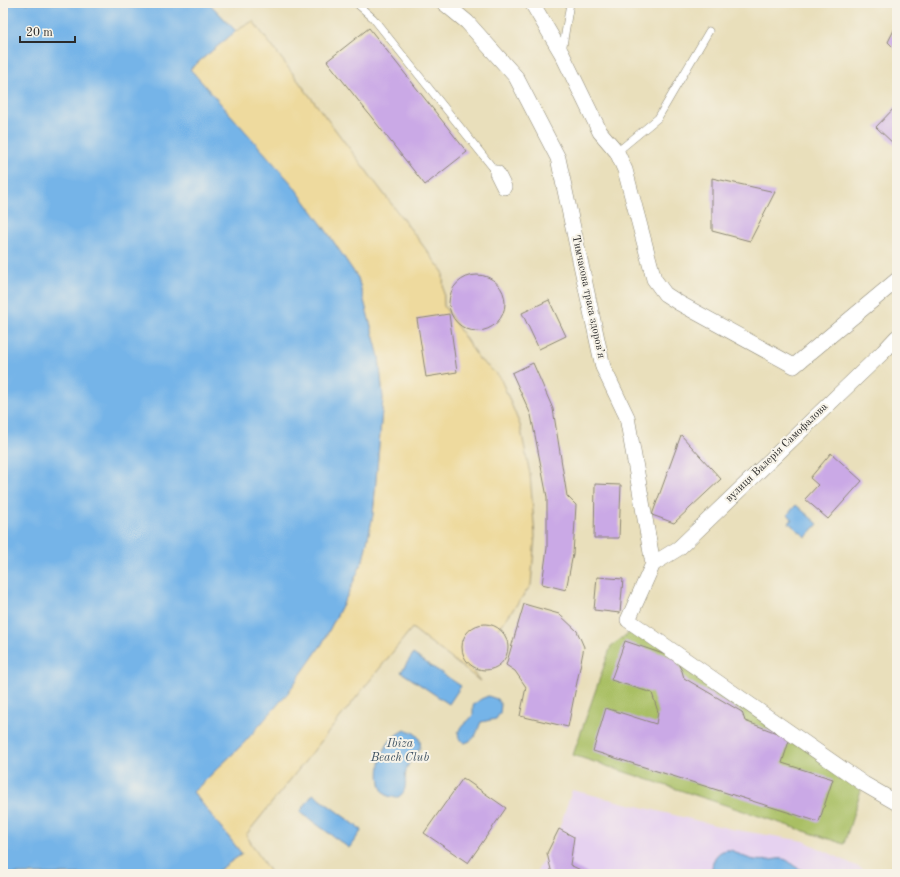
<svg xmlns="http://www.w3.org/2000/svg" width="900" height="877" font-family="'Old Standard TT',serif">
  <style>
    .built { fill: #e6d2f0 }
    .green { fill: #a9bf63; stroke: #6a7547 }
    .sand { fill: #eeda9e; stroke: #8c8264 }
    .water { fill: #75b4e8; stroke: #50708a }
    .building { fill: #caa9e6 }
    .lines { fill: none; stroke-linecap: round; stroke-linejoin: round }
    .lane-casing { stroke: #8a8573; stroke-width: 8 }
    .street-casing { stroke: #8a8573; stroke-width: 16 }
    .lane { stroke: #fff; stroke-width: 7 }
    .street { stroke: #fff; stroke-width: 15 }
    .labels { text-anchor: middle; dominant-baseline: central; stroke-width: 4; stroke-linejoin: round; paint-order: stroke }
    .street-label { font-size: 11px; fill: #2b2b2b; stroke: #f7f3e8 }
    .water-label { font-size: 12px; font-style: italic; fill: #415464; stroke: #f7f3e8 }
  </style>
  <rect width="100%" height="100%" fill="#f7f3e8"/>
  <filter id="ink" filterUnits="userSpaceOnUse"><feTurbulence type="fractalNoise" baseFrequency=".025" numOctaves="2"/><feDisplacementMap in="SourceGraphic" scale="8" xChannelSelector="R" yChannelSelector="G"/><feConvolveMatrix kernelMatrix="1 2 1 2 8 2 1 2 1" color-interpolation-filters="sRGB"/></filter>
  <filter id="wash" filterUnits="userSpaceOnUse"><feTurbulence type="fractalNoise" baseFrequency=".012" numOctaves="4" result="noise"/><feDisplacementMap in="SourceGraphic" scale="16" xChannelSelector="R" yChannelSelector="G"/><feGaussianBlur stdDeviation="0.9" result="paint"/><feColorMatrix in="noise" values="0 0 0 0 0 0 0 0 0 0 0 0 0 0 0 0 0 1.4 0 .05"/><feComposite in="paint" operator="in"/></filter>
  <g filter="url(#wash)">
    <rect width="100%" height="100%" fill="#e9dfbb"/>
    <!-- built -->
    <path class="built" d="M 572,790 L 731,829 L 804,841 L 873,874 L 535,874 L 547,853 L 559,829 Z"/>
    <!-- green -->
    <path class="green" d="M 635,629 L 862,787 L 844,844 L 573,755 L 611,646 Z"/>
    <!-- sand -->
    <path class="sand" d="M 253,21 L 443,272 L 444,306 L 479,359 L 500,377 L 520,425 L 530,474 L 535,536 L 531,585 L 470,668 L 480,681 L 412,628 L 246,835 L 271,874 L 213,874 L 242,854 L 193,792 L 244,743 L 322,644 L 348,594 L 363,560 L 373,515 L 383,398 L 379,357 L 358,278 L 323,226 L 190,69 L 236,31 Z"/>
    <!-- water -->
    <path class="water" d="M 3,3 L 209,3 L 236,31 L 190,69 L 292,184 L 323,226 L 358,278 L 379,357 L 383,398 L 373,515 L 363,560 L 348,594 L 322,644 L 287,694 L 244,743 L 193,792 L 242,854 L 213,874 L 3,874 Z
      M 796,505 L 818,524 L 806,537 L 789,523 L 792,519 L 788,514 Z
      M 413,654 L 461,686 L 449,704 L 401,672 Z
      M 488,696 L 497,699 L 501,705 L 500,713 L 496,719 L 481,722 C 476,733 477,739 465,743 L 459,739 L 458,732 L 463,725 L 469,720 L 473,715 L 473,705 L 481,699 Z
      M 406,730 C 415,732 422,737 420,748 C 415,756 408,762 406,771 C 404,779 408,789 401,795 C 399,797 396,798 393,797 C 376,797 378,767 382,756 C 386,744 394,733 406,730 Z
      M 313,794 L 362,830 L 349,848 L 300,812 Z
      M 729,850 L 731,850 C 746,858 753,862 770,860 C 774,860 778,858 782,859 C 789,859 792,866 798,868 C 804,872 812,873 819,874 L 712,874 C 711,862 716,850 729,850 Z"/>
    <g id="blocks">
      <!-- building -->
      <path class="building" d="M 897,24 L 897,51 L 888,42 Z
        M 369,28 L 467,152 L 425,185 L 327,61 Z
        M 897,105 L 897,146 L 896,146 L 876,127 Z
        M 712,178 L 775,192 L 750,241 L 712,231 Z
        M449 303a28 28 0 1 1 56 0a28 28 0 1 1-56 0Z
        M 549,300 L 566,336 L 539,349 L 522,313 Z
        M 449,314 L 457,372 L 426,377 L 417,319 Z
        M 533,363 L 553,409 L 567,496 L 576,505 L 573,554 L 566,590 L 542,584 L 547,548 L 547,497 L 531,415 L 512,373 Z
        M 681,435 L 721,479 L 674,523 L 652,515 Z
        M 831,453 L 862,481 L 828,519 L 805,499 L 818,485 L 810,478 Z
        M 595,484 L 621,485 L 619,538 L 594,538 Z
        M 597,577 L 623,579 L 620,613 L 594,610 Z
        M 524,604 L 559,614 L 577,631 L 584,647 L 568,727 L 520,716 L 526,687 L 515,671 L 506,665 Z
        M462 647a23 23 0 1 1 46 0a23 23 0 1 1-46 0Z
        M 625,641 L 675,658 L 682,671 L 684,678 L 742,712 L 745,721 L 790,738 L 782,763 L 833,779 L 819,822 L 593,751 L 606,708 L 656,724 L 658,712 L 652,693 L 611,680 Z
        M 463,778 L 506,808 L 468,863 L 424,833 Z
        M 559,829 L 574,837 L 570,865 L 589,874 L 552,874 L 547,853 Z"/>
    </g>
  </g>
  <g filter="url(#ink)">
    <use href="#blocks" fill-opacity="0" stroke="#8a8573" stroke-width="1"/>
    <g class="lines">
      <defs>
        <path id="lane" d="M 356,3 L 373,18 L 497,173
          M 562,52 L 570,3
          M 617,152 L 658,118 L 709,31"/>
        <path id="street" d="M 444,3 L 467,22 L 516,77 L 558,158 L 603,367 L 627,417 L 653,564 L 628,620 L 864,784 L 897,803
          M 532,3 L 562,54 L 600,132 L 617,152 L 625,170 L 654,279 L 665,294 L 679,303 L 794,366 L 897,280
          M 497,173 L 504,187
          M 653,564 L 679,548 L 883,352 L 897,337"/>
      </defs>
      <!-- lane casing -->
      <use href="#lane" class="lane-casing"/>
      <!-- street casing -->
      <use href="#street" class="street-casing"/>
      <!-- lane -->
      <use href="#lane" class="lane"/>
      <!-- street -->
      <use href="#street" class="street"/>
    </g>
  </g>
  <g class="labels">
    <!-- street labels -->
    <g class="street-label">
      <text transform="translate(588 297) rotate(78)">Тимчасова траса здоров’я</text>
      <text transform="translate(777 453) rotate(-44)">вулиця Валерія Самофалова</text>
    </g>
    <!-- water labels -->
    <g class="water-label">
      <text x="400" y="744">Ibiza<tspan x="400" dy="14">Beach Club</tspan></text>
    </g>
  </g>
  <!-- margin -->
  <rect width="900" height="877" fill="none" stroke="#f7f3e8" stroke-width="16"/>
  <!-- scale -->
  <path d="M20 36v6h55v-6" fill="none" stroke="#2b2b2b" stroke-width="2"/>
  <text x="26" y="36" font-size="12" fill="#2b2b2b" stroke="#f7f3e8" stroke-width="3" paint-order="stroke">20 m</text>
</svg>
